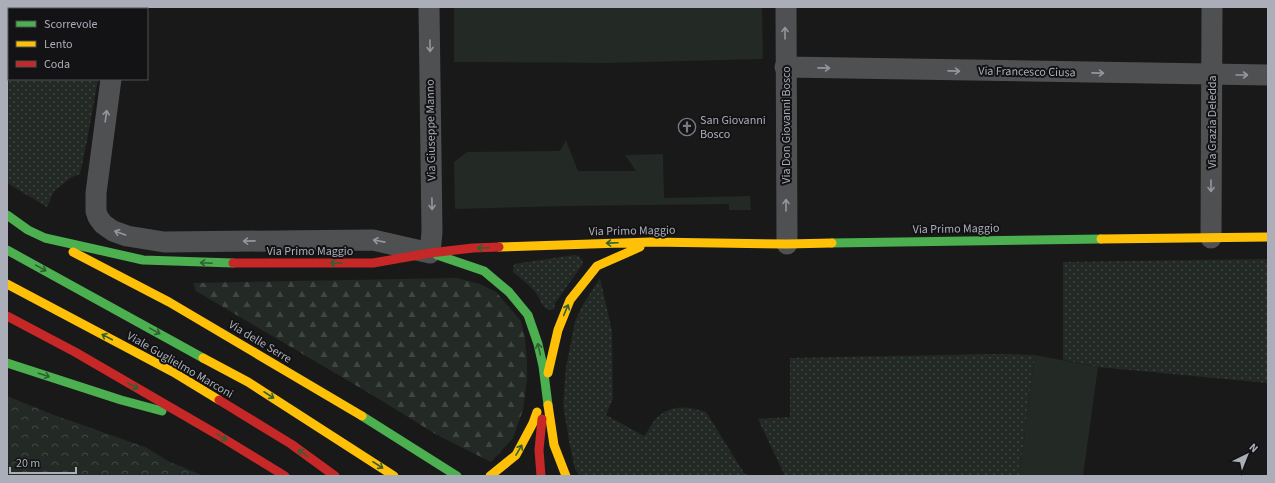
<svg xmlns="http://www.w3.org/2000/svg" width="1275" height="483" font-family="'Source Sans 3',sans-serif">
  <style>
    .grass { fill: url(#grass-dots) }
    .forest { fill: url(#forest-firs) }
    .park { fill: url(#park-crowns) }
    .garden { fill: #232924 }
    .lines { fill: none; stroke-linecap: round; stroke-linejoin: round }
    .street { stroke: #4f5052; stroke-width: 21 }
    .fast { stroke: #4caf50; stroke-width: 9 }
    .slow { stroke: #ffc107; stroke-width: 9 }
    .jam { stroke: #c62828; stroke-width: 9 }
    .oneway { stroke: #94969e }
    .oneway2 { stroke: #306132 }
    .labels { text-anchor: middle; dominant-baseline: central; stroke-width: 4; stroke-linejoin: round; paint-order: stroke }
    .street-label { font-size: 12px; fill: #abaeb8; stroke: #131315 }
    .poi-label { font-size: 12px; fill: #abaeb8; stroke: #131315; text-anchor: start }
  </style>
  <defs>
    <pattern id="grass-dots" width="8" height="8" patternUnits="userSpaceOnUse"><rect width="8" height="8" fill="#232924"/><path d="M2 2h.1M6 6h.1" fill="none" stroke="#404642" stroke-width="1.8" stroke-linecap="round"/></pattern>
    <pattern id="forest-firs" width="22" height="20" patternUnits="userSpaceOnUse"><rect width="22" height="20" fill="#232924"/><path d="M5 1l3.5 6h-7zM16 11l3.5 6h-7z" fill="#404642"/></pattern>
    <pattern id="park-crowns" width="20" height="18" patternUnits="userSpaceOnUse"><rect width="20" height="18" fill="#232924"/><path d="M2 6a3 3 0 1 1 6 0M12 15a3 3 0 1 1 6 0" fill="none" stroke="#404642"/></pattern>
  </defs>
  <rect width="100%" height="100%" fill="#191919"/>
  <!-- grass -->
  <path class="grass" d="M 7,7 L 109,7 L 109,9 L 9,9 L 9,79 L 98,79 L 87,141 L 80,174 L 72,177 L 54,191 L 47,207 L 7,183 Z
    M 574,255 L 579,256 L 582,260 L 583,264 L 555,303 L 554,309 L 549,310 C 541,306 541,300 536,293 C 530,285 521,279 513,272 L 514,264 Z
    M 1268,259 L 1268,383 L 1098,367 L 1063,360 L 1063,262 Z
    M 600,278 L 612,331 L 613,398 L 606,415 L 644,436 C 649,430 653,420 660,415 C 675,404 689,407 706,412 L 744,473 L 749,476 L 580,476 L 575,469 L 569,441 L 563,404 L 566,367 L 575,322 L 582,306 Z
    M 995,354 L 1035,355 L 1019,476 L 785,476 L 758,419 L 790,417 L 790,358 Z"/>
  <!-- forest -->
  <path class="forest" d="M 457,278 L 480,284 L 496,292 L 521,321 L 525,339 L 527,361 L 527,380 L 523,410 L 513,438 L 491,462 L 437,435 L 374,396 L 196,291 L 193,283 Z"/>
  <!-- park -->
  <path class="park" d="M 7,396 L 54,415 L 145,447 L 168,461 L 204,476 L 7,476 Z"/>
  <!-- garden -->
  <path class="garden" d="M 454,7 L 762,7 L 763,59 L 607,63 L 454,62 Z
    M 566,140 L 578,171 L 636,171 L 625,155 L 663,154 L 664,198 L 750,196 L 751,210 L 729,210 L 729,204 L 568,206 L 455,209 L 454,162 L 467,152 L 560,151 Z
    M 1035,355 L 1098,367 L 1083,476 L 1019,476 Z"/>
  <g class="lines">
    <!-- street -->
    <path class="street" d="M 786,7 L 787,244
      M 120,9 L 120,7
      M 785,67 L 1268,75
      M 111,79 L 96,193 L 96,211 L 98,217 L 103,224 L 113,231 L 127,236 L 164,242 L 373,240 L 430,253 L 432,232 L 429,7
      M 1211,238 L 1212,7"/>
    <!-- fast -->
    <path class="fast" d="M 7,215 L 28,230 L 45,238 L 143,260 L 233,263
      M 832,243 L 1101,239
      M 7,250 L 203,358
      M 437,255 L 484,271 L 509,292 L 528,315 L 538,344 L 543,366 L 548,405
      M 7,363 L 121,400 L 162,411
      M 362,416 L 457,476"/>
    <!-- slow -->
    <path class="slow" d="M 1101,239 L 1268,237
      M 499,247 L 651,242 L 787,244 L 832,243
      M 73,252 L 169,302 L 362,416
      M 7,284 L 173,372 L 219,400
      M 203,358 L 248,382 L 394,476
      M 548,373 L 558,330 L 570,300 L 597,266 L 640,247
      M 548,405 L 554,445 L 566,476
      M 490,476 L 516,455 L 533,423 L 537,412"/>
    <!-- jam -->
    <path class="jam" d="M 233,263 L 373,263 L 430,253 L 473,248 L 499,247
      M 7,316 L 75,352 L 218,435 L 285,476
      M 219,400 L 291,444 L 335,476
      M 541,476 L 539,450 L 542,419"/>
  </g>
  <!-- one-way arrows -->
  <defs><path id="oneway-shaft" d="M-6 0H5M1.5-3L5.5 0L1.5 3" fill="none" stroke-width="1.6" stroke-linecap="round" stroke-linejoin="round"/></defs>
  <g class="oneway">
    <use href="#oneway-shaft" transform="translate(785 33) rotate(-90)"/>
    <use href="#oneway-shaft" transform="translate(430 46) rotate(89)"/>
    <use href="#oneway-shaft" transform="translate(824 68) rotate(1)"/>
    <use href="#oneway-shaft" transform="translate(954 71) rotate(1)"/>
    <use href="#oneway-shaft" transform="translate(1098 73) rotate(1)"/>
    <use href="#oneway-shaft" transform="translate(1242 75)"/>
    <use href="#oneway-shaft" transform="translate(106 116) rotate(-82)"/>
    <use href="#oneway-shaft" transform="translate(1211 186) rotate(90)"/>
    <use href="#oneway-shaft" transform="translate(432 204) rotate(89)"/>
    <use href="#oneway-shaft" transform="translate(786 205) rotate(-90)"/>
    <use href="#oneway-shaft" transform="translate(120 233) rotate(-160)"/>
    <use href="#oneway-shaft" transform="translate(249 241) rotate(179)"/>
    <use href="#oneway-shaft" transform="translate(379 241) rotate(-169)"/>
  </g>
  <g class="oneway2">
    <use href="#oneway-shaft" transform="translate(612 243) rotate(178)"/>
    <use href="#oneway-shaft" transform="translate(483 248) rotate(178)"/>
    <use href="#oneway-shaft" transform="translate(206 263) rotate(-177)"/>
    <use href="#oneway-shaft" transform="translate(336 263) rotate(180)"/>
    <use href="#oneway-shaft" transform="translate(41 268) rotate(29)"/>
    <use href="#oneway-shaft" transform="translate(566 310) rotate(-67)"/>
    <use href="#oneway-shaft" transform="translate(155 331) rotate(29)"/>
    <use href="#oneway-shaft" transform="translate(107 337) rotate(-152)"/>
    <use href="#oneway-shaft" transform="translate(539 349) rotate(-103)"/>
    <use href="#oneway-shaft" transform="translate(44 375) rotate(18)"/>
    <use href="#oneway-shaft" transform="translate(133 386) rotate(30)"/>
    <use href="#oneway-shaft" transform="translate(269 395) rotate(33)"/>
    <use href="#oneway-shaft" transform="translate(222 437) rotate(31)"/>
    <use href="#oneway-shaft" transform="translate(519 450) rotate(-60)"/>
    <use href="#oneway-shaft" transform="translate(303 453) rotate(-144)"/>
    <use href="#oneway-shaft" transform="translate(378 465) rotate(33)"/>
  </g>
  <!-- icons -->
  <defs>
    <symbol id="church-ring" viewBox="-11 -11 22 22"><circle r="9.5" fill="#131315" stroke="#787a80" stroke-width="1.5"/><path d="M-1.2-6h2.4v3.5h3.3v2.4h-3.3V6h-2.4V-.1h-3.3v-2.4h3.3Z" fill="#787a80"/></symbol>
  </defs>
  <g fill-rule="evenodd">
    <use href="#church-ring" x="677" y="117" width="20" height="20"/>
  </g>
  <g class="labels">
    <!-- street labels -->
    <g class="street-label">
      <text transform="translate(1027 72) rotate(1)">Via Francesco Ciusa</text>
      <text transform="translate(1212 122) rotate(-90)">Via Grazia Deledda</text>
      <text transform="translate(786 125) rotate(-90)">Via Don Giovanni Bosco</text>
      <text transform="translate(431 130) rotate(-91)">Via Giuseppe Manno</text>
      <text transform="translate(956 229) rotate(-1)">Via Primo Maggio</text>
      <text transform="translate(632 231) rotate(-1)">Via Primo Maggio</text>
      <text x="310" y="251">Via Primo Maggio</text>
      <text transform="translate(260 342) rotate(31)">Via delle Serre</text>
      <text transform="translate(180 365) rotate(30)">Viale Guglielmo Marconi</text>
    </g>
    <!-- poi labels -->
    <g class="poi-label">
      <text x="700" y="120">San Giovanni<tspan x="700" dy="14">Bosco</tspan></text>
    </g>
  </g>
  <!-- border -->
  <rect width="1275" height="483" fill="none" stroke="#abaeb8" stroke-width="16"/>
  <!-- legend -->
  <rect x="8" y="8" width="140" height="72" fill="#131315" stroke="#505156"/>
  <rect x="16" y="21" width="20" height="6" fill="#4caf50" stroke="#505156"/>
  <text x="44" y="28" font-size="12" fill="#abaeb8">Scorrevole</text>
  <rect x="16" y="41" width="20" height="6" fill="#ffc107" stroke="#505156"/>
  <text x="44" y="48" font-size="12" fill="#abaeb8">Lento</text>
  <rect x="16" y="61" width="20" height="6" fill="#c62828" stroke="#505156"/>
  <text x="44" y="68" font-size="12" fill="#abaeb8">Coda</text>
  <!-- north arrow -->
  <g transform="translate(1247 455) rotate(43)" stroke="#131315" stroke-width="3" paint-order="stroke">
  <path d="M0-3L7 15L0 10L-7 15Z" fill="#abaeb8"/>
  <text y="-6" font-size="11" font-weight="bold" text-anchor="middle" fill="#abaeb8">N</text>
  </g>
  <!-- scale -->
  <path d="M10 467v6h66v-6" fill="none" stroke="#abaeb8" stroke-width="2"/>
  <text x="16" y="467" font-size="12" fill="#abaeb8" stroke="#131315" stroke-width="3" paint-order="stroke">20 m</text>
</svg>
